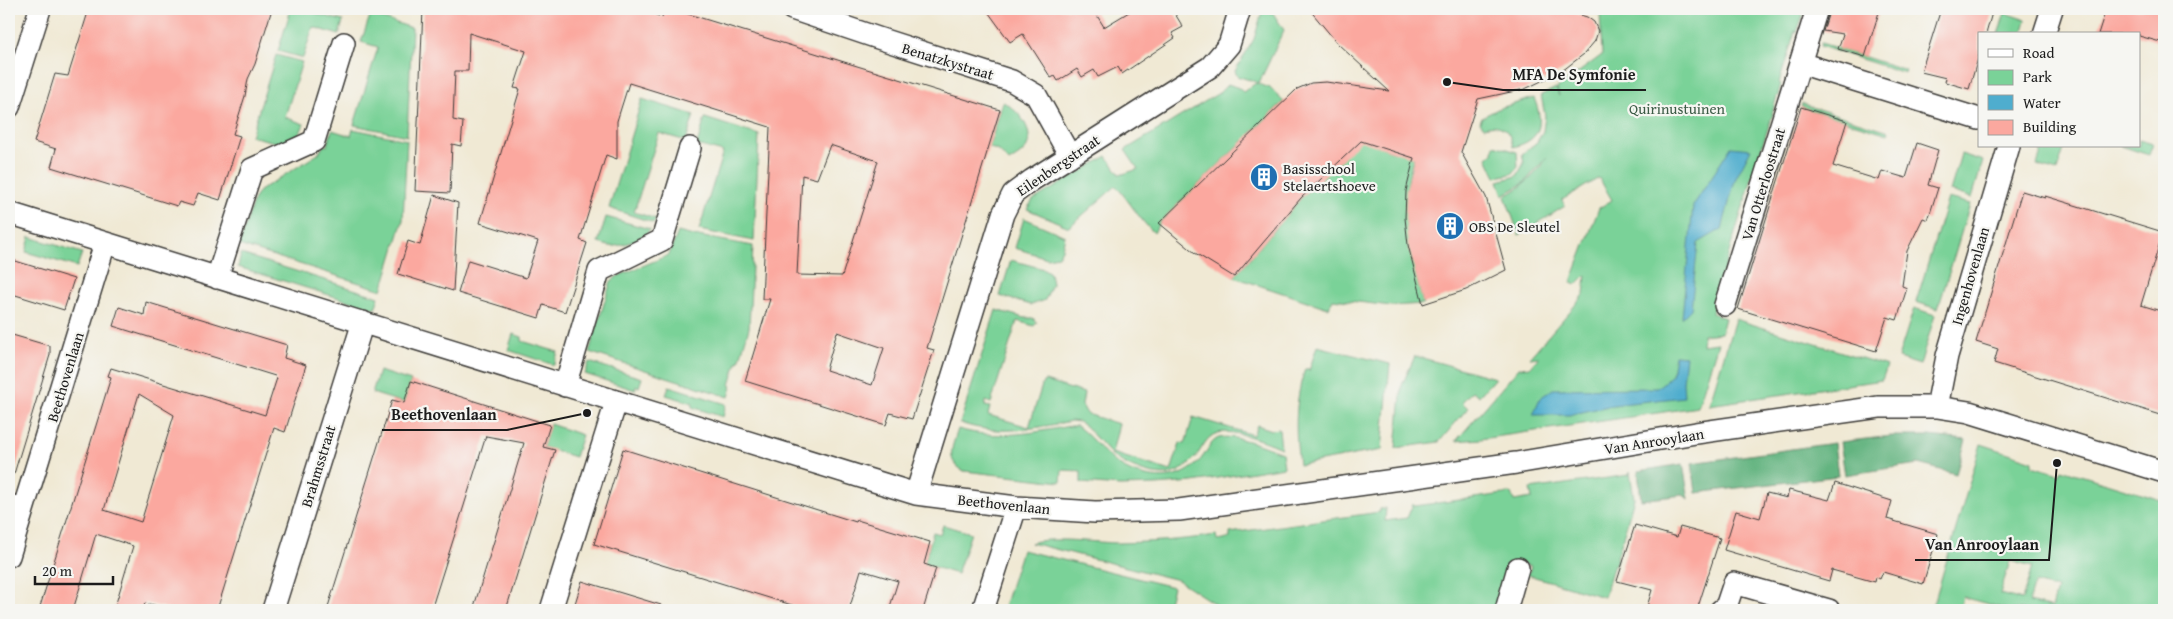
<svg xmlns="http://www.w3.org/2000/svg" width="2173" height="619" font-family="'Gentium Book Plus',serif">
  <style>
    .green { fill: #7ad298; stroke: #4b775a; fill-rule: evenodd }
    .forest { fill: #63b480; stroke: #40684e }
    .water { fill: #4fadce; stroke: #366475 }
    .building { fill: #fba89f; fill-rule: evenodd }
    .lines { fill: none; stroke-linecap: round; stroke-linejoin: round }
    .street-casing { stroke: #3c3b38; stroke-width: 24 }
    .street { stroke: #fff; stroke-width: 21 }
    .labels { text-anchor: middle; dominant-baseline: central; stroke-width: 4.5; stroke-linejoin: round; paint-order: stroke }
    .street-label { font-size: 15px; fill: #1c1c1c; stroke: #f6f6f2 }
    .park-label { font-size: 15px; fill: #3d5c47; stroke: #f6f6f2 }
    .poi-label { font-size: 15px; fill: #1c1c1c; stroke: #f6f6f2; text-anchor: start }
    .leader { fill: none; stroke: #1c1c1c; stroke-width: 2 }
    .callout-dot { fill: #1c1c1c; stroke: #f6f6f2; stroke-width: 2 }
    .callout-label { font-size: 16px; text-anchor: middle; font-weight: bold; fill: #1c1c1c; stroke: #f6f6f2; stroke-width: 4.5; stroke-linejoin: round; paint-order: stroke }
  </style>
  <rect width="100%" height="100%" fill="#f6f6f2"/>
  <filter id="ink" filterUnits="userSpaceOnUse"><feTurbulence type="fractalNoise" baseFrequency=".02" numOctaves="2"/><feDisplacementMap in="SourceGraphic" scale="10" xChannelSelector="R" yChannelSelector="G"/><feConvolveMatrix kernelMatrix="1 2 1 2 8 2 1 2 1" color-interpolation-filters="sRGB"/></filter>
  <filter id="wash" filterUnits="userSpaceOnUse"><feTurbulence type="fractalNoise" baseFrequency=".0096" numOctaves="4" result="noise"/><feDisplacementMap in="SourceGraphic" scale="20" xChannelSelector="R" yChannelSelector="G"/><feGaussianBlur stdDeviation="1.12" result="paint"/><feColorMatrix in="noise" values="0 0 0 0 0 0 0 0 0 0 0 0 0 0 0 0 0 1.4 0 .05"/><feComposite in="paint" operator="in"/></filter>
  <g filter="url(#wash)">
    <rect width="100%" height="100%" fill="#f0e9d4"/>
    <!-- green -->
    <path class="green" d="M 291,9 L 313,9 L 312,12 L 343,21 L 339,35 L 313,27 L 303,58 L 278,51 Z
      M 1263,9 L 1273,13 L 1284,30 L 1259,83 L 1237,76 L 1235,71 L 1254,39 Z
      M 1585,9 L 1804,9 L 1802,16 L 1804,17 L 1802,18 L 1797,32 L 1795,31 L 1779,83 L 1781,84 L 1778,94 L 1780,95 L 1777,96 L 1772,114 L 1774,115 L 1772,116 L 1759,156 L 1761,157 L 1758,158 L 1746,198 L 1747,200 L 1745,200 L 1733,240 L 1734,242 L 1732,242 L 1712,313 L 1725,318 L 1721,333 L 1703,335 L 1702,345 L 1718,343 L 1698,407 L 1481,439 L 1456,441 L 1519,368 L 1530,367 L 1539,357 L 1529,358 L 1584,295 L 1586,275 L 1577,284 L 1571,282 L 1599,208 L 1612,200 L 1599,178 L 1562,200 L 1565,206 L 1519,235 L 1505,196 C 1523,187 1536,175 1547,157 L 1524,183 L 1503,195 L 1498,181 L 1517,176 L 1524,163 L 1522,154 L 1537,142 L 1543,131 L 1545,116 L 1541,95 L 1556,88 L 1559,96 L 1557,88 L 1602,55 L 1600,13 Z
      M 2005,13 L 2026,20 L 2022,34 L 1998,34 Z
      M 372,15 L 412,28 L 407,136 L 354,125 L 378,47 L 361,42 L 370,16 Z
      M 1821,43 L 1906,70 L 1905,73 L 1820,46 Z
      M 276,55 L 302,62 L 285,117 L 304,124 L 300,133 L 282,144 L 251,136 Z
      M 1256,83 L 1270,88 L 1284,101 L 1159,223 L 1154,233 C 1139,219 1130,202 1116,186 L 1069,227 L 1027,209 L 1033,200 L 1107,156 L 1120,175 L 1138,169 L 1125,150 L 1219,93 L 1228,84 L 1239,88 L 1243,92 Z
      M 1534,98 C 1544,123 1542,140 1513,147 C 1510,130 1501,122 1484,127 L 1480,122 L 1482,117 L 1500,108 Z
      M 642,99 L 694,115 L 686,141 L 659,133 L 634,212 L 656,219 L 654,223 L 609,208 Z
      M 1003,102 C 1017,109 1035,129 1027,147 C 1023,154 1015,158 1009,162 L 1000,152 L 989,147 Z
      M 1802,104 L 1889,131 L 1888,134 L 1801,107 Z
      M 705,118 L 759,135 L 754,241 L 699,230 L 723,152 L 697,145 Z
      M 353,129 L 407,140 L 403,220 L 382,290 L 239,245 L 254,199 L 259,191 L 318,154 L 324,145 L 327,146 L 332,130 L 351,136 Z
      M 1362,139 L 1389,150 L 1414,157 C 1397,210 1411,252 1423,304 L 1391,306 L 1333,299 L 1328,308 L 1234,277 L 1301,198 Z
      M 2139,140 L 2153,144 L 2149,155 L 2121,146 L 2139,146 Z
      M 1494,145 L 1517,152 L 1518,167 L 1512,174 L 1496,177 L 1487,158 L 1493,153 Z
      M 2043,146 L 2065,146 L 2057,171 L 2037,165 Z
      M 1961,154 L 1983,161 L 1972,198 L 1950,191 Z
      M 1948,198 L 1970,204 L 1938,309 L 1916,302 Z
      M 606,217 L 650,229 C 646,238 623,246 614,246 C 609,247 603,244 598,243 Z
      M 1024,218 L 1065,236 L 1062,249 L 1058,256 L 1047,258 L 1015,248 Z
      M 678,232 L 697,237 L 698,236 L 753,246 L 749,328 L 739,362 L 737,362 L 730,385 L 732,386 L 729,397 L 589,352 L 611,281 L 618,276 L 669,255 Z
      M 30,237 L 82,253 L 77,267 L 26,252 Z
      M 241,254 L 379,297 L 375,309 L 238,267 Z
      M 1011,260 L 1044,269 L 1050,273 L 1052,284 L 1045,300 L 1031,305 L 1000,296 Z
      M 1914,308 L 1935,315 L 1920,365 L 1898,358 Z
      M 996,310 L 1025,318 L 1033,318 L 1037,323 L 1034,326 L 1017,321 L 991,403 L 986,401 L 985,406 L 990,407 L 988,415 L 1029,427 L 1043,382 L 1045,381 L 1084,393 L 1082,405 L 1087,414 L 1119,424 L 1112,453 L 1171,471 L 1180,443 L 1185,444 L 1193,417 L 1253,435 L 1257,425 L 1272,430 L 1279,429 L 1281,448 C 1267,442 1234,429 1218,433 C 1205,436 1202,451 1193,460 C 1188,465 1181,471 1174,473 C 1157,480 1124,466 1111,454 C 1102,445 1094,435 1085,426 L 1079,422 L 1071,421 C 1032,429 998,436 960,423 Z
      M 1735,319 L 1887,366 L 1882,380 L 1709,405 Z
      M 513,334 L 522,337 L 522,341 L 558,352 L 554,365 L 508,350 Z
      M 1317,346 L 1390,364 L 1382,450 L 1299,465 C 1295,431 1294,402 1305,369 L 1309,369 L 1309,371 Z
      M 1415,356 L 1495,378 L 1479,396 L 1472,391 L 1462,402 L 1468,408 L 1439,442 L 1396,448 L 1402,385 Z
      M 589,362 L 642,378 L 639,387 L 636,386 L 635,390 L 585,374 Z
      M 379,371 L 411,381 L 404,403 L 372,393 Z
      M 669,386 L 726,404 L 723,417 L 692,407 L 693,403 L 666,395 Z
      M 550,424 L 582,435 L 575,457 L 543,447 Z
      M 1070,426 L 1077,426 C 1096,440 1109,463 1132,472 C 1160,482 1187,480 1204,455 C 1209,448 1211,441 1219,438 C 1235,434 1266,447 1282,453 L 1284,467 L 1193,482 L 1156,485 L 1120,486 L 1081,483 L 1081,471 L 1062,470 L 1061,482 L 964,471 C 944,460 953,446 958,429 C 996,440 1032,433 1070,426 Z
      M 1981,444 L 2033,461 L 2032,466 L 2059,474 L 2061,469 L 2164,501 L 2164,610 L 2009,610 L 1963,597 L 1959,610 L 1932,610 ZM 2010,561 L 2032,567 L 2022,600 L 2000,594 ZM 2035,583 L 2057,589 L 2052,608 L 2029,602 Z
      M 1630,472 L 1634,498 L 1615,565 L 1614,564 L 1604,597 L 1528,575 L 1527,577 L 1525,576 L 1527,572 L 1529,572 L 1531,566 L 1513,562 L 1499,610 L 1224,610 L 1178,580 L 1031,543 C 1048,536 1098,543 1120,543 C 1152,542 1184,540 1216,535 L 1217,540 L 1230,538 L 1230,533 L 1380,512 L 1380,509 L 1386,508 L 1385,521 L 1407,518 L 1413,504 L 1415,506 L 1511,493 L 1514,501 L 1532,498 L 1530,489 L 1629,475 Z
      M 943,525 L 971,533 L 957,574 L 924,564 L 933,532 L 940,534 Z
      M 1022,550 L 1173,587 L 1169,602 L 1165,601 L 1162,610 L 1003,610 Z"/>
    <!-- forest -->
    <path class="forest" d="M 1892,436 L 1929,436 L 1966,440 L 1956,474 L 1918,464 L 1845,475 L 1840,442 Z
      M 1834,443 L 1838,476 L 1696,493 L 1692,463 Z
      M 1683,464 L 1689,499 L 1683,495 L 1641,500 L 1638,471 Z"/>
    <!-- water -->
    <path class="water" d="M 1731,147 L 1751,149 L 1735,180 L 1722,229 L 1698,243 L 1691,309 L 1682,318 L 1693,206 Z
      M 1675,355 L 1686,356 L 1683,382 L 1684,397 L 1613,405 L 1569,415 L 1533,415 L 1540,398 L 1553,389 L 1657,388 L 1672,375 Z"/>
    <g id="blocks">
      <!-- building -->
      <path class="building" d="M 89,9 L 272,9 L 255,64 L 248,79 L 245,96 L 233,134 L 240,136 L 220,200 L 198,193 L 193,206 L 179,202 L 177,206 L 51,167 L 56,149 L 34,142 L 55,74 L 68,76 Z
        M 423,9 L 639,9 L 662,17 L 664,9 L 672,9 L 1000,110 L 927,348 L 934,350 L 912,419 L 890,413 L 886,425 L 745,381 L 770,299 L 762,299 L 770,127 L 629,83 L 617,121 L 617,159 L 606,155 L 580,240 L 587,243 L 565,312 L 543,305 L 539,318 L 458,293 L 468,260 L 526,278 L 538,241 L 480,223 L 520,89 L 514,88 L 526,51 L 469,33 L 468,71 L 455,71 L 453,120 L 463,122 L 461,146 L 452,144 L 450,193 L 415,191 ZM 830,145 L 878,161 L 842,276 L 797,275 L 802,175 L 817,179 ZM 837,332 L 884,348 L 872,385 L 826,370 Z
        M 986,9 L 1093,9 L 1104,27 L 1134,9 L 1172,9 L 1183,27 L 1172,33 L 1175,38 L 1122,74 L 1118,67 L 1098,77 L 1094,70 L 1082,77 L 1077,69 L 1058,81 L 1055,76 L 1051,78 L 1023,34 L 1010,42 Z
        M 1309,9 L 1560,9 L 1587,17 L 1594,22 L 1598,31 L 1595,41 L 1584,54 L 1562,71 L 1525,89 L 1478,99 L 1461,152 L 1486,197 L 1506,270 L 1466,290 L 1423,304 L 1408,245 L 1405,218 L 1406,191 L 1414,158 L 1361,141 L 1301,198 L 1234,277 L 1195,253 L 1159,223 L 1297,89 L 1311,83 L 1326,82 L 1389,91 L 1338,44 Z
        M 1830,9 L 1880,9 L 1865,57 L 1838,49 L 1843,34 L 1823,31 Z
        M 1941,9 L 1993,9 L 1986,34 L 1979,34 L 1979,55 L 1969,89 L 1945,82 L 1946,78 L 1921,72 Z
        M 2106,9 L 2164,9 L 2164,43 L 2139,36 L 2139,34 L 2098,34 Z
        M 1801,107 L 1847,121 L 1833,166 L 1879,180 L 1882,171 L 1906,178 L 1917,143 L 1938,150 L 1928,185 L 1938,188 L 1928,220 L 1923,218 L 1907,251 L 1902,286 L 1907,288 L 1897,320 L 1887,317 L 1876,351 L 1738,309 Z
        M 2022,191 L 2045,198 L 2045,196 L 2163,232 L 2141,305 L 2164,312 L 2164,416 L 1994,363 L 1998,349 L 1976,342 Z
        M 434,195 L 458,203 L 453,291 L 398,274 L 408,241 L 420,245 Z
        M 9,259 L 74,279 L 64,310 L 9,293 Z
        M 146,302 L 287,345 L 284,358 L 306,365 L 285,432 L 274,428 L 217,610 L 175,610 L 145,603 L 143,610 L 114,610 L 133,546 L 96,534 L 73,610 L 39,610 L 111,377 L 108,376 L 111,368 L 265,415 L 277,378 L 275,376 L 113,326 L 119,307 L 144,315 ZM 139,394 L 174,415 L 141,522 L 104,510 Z
        M 9,334 L 50,346 L 50,355 L 14,474 L 9,473 Z
        M 411,381 L 550,425 L 543,447 L 555,450 L 506,610 L 473,610 L 524,443 L 486,436 L 431,610 L 327,610 L 392,400 L 404,403 Z
        M 623,449 L 856,522 L 857,520 L 930,542 L 924,564 L 936,568 L 923,610 L 889,610 L 898,581 L 861,570 L 849,610 L 808,610 L 594,544 Z
        M 1835,483 L 1892,501 L 1887,519 L 1938,534 L 1923,584 L 1883,572 L 1880,579 L 1876,577 L 1875,582 L 1832,570 L 1829,581 L 1724,550 L 1736,511 L 1760,518 L 1767,493 L 1787,498 L 1789,490 L 1829,500 Z
        M 1635,525 L 1677,537 L 1680,527 L 1720,538 L 1697,610 L 1646,610 L 1652,590 L 1617,581 Z
        M 582,581 L 661,605 L 660,610 L 573,610 Z"/>
    </g>
  </g>
  <g filter="url(#ink)">
    <use href="#blocks" fill-opacity="0" stroke="#3c3b38" stroke-width="1"/>
    <g class="lines">
      <defs>
        <path id="street" d="M 792,9 L 878,38 L 1012,81 L 1036,95 L 1070,156
          M 2044,34 L 2052,9
          M 1800,63 L 1979,119
          M 9,107 L 40,9
          M 9,213 L 916,494 L 1016,507 L 1095,512 L 1179,510 L 1516,463 L 1696,433 L 1879,407 L 1937,407 L 1969,412 L 2164,472
          M 217,278 L 252,169 L 314,141 L 344,43
          M 1725,305 L 1817,9
          M 565,386 L 599,271 L 662,240 L 690,148
          M 1937,407 L 1947,356 L 2009,146
          M 916,494 L 1003,214 L 1013,194 L 1032,180 L 1210,67 L 1229,45 L 1240,9
          M 9,505 L 23,510 L 105,243
          M 9,556 L 23,510
          M 273,610 L 363,322
          M 551,610 L 616,402
          M 983,610 L 1016,507
          M 1506,610 L 1518,568
          M 1721,610 L 1726,607 L 1734,583 L 1829,610"/>
      </defs>
      <!-- street casing -->
      <use href="#street" class="street-casing"/>
      <!-- street -->
      <use href="#street" class="street"/>
    </g>
  </g>
  <!-- icons -->
  <defs>
    <symbol id="building-disc" viewBox="-11 -11 22 22"><circle r="9.5" fill="#1f6fb2" stroke="#f6f6f2"/><path d="M-4-6H4V6H1V3H-1V6H-4ZM-2.5-4.3h1.7v1.8h-1.7ZM.8-4.3h1.7v1.8H.8ZM-2.5-1h1.7V.8h-1.7ZM.8-1h1.7V.8H.8Z" fill="#fff"/></symbol>
  </defs>
  <g fill-rule="evenodd">
    <use href="#building-disc" x="1248" y="161" width="32" height="32"/>
    <use href="#building-disc" x="1434" y="210" width="32" height="32"/>
  </g>
  <g class="labels">
    <!-- street labels -->
    <g class="street-label">
      <text transform="translate(948 61) rotate(17)">Benatzkystraat</text>
      <text transform="translate(1058 165) rotate(-34)">Eilenbergstraat</text>
      <text transform="translate(1763 184) rotate(-73)">Van Otterloostraat</text>
      <text transform="translate(1970 276) rotate(-74)">Ingenhovenlaan</text>
      <text transform="translate(65 377) rotate(-73)">Beethovenlaan</text>
      <text transform="translate(1654 441) rotate(-9)">Van Anrooylaan</text>
      <text transform="translate(318 466) rotate(-73)">Brahmsstraat</text>
      <text transform="translate(1004 504) rotate(6)">Beethovenlaan</text>
    </g>
    <!-- park labels -->
    <g class="park-label">
      <text x="1677" y="108">Quirinustuinen</text>
    </g>
    <!-- poi labels -->
    <g class="poi-label">
      <text x="1283" y="168">Basisschool<tspan x="1283" dy="17">Stelaertshoeve</tspan></text>
      <text x="1469" y="226">OBS De Sleutel</text>
    </g>
  </g>
  <!-- callouts -->
  <path class="leader" d="M1447 82L1503 90H1646M587 413L507 430H382M2057 463L2049 560H1915"/>
  <g class="callout-dot">
    <circle cx="1447" cy="82" r="5"/>
    <circle cx="587" cy="413" r="5"/>
    <circle cx="2057" cy="463" r="5"/>
  </g>
  <g class="callout-label">
    <text x="1574" y="80">MFA De Symfonie</text>
    <text x="444" y="420">Beethovenlaan</text>
    <text x="1982" y="550">Van Anrooylaan</text>
  </g>
  <!-- margin -->
  <rect width="2173" height="619" fill="none" stroke="#f6f6f2" stroke-width="30"/>
  <!-- legend -->
  <rect x="1978" y="32" width="162" height="115" fill="#f6f6f2" stroke="#9f9f9c"/>
  <rect x="1988" y="49" width="25" height="8" fill="#ffffff" stroke="#9f9f9c"/>
  <text x="2023" y="58" font-size="15" fill="#1c1c1c">Road</text>
  <rect x="1988" y="70" width="25" height="15" fill="#7ad298" stroke="#9f9f9c"/>
  <text x="2023" y="82" font-size="15" fill="#1c1c1c">Park</text>
  <rect x="1988" y="95" width="25" height="15" fill="#4fadce" stroke="#9f9f9c"/>
  <text x="2023" y="108" font-size="15" fill="#1c1c1c">Water</text>
  <rect x="1988" y="120" width="25" height="15" fill="#fba89f" stroke="#9f9f9c"/>
  <text x="2023" y="132" font-size="15" fill="#1c1c1c">Building</text>
  <!-- scale -->
  <path d="M35 576v8h78v-8" fill="none" stroke="#1c1c1c" stroke-width="2.5"/>
  <text x="42" y="576" font-size="15" fill="#1c1c1c" stroke="#f6f6f2" stroke-width="4" paint-order="stroke">20 m</text>
</svg>
